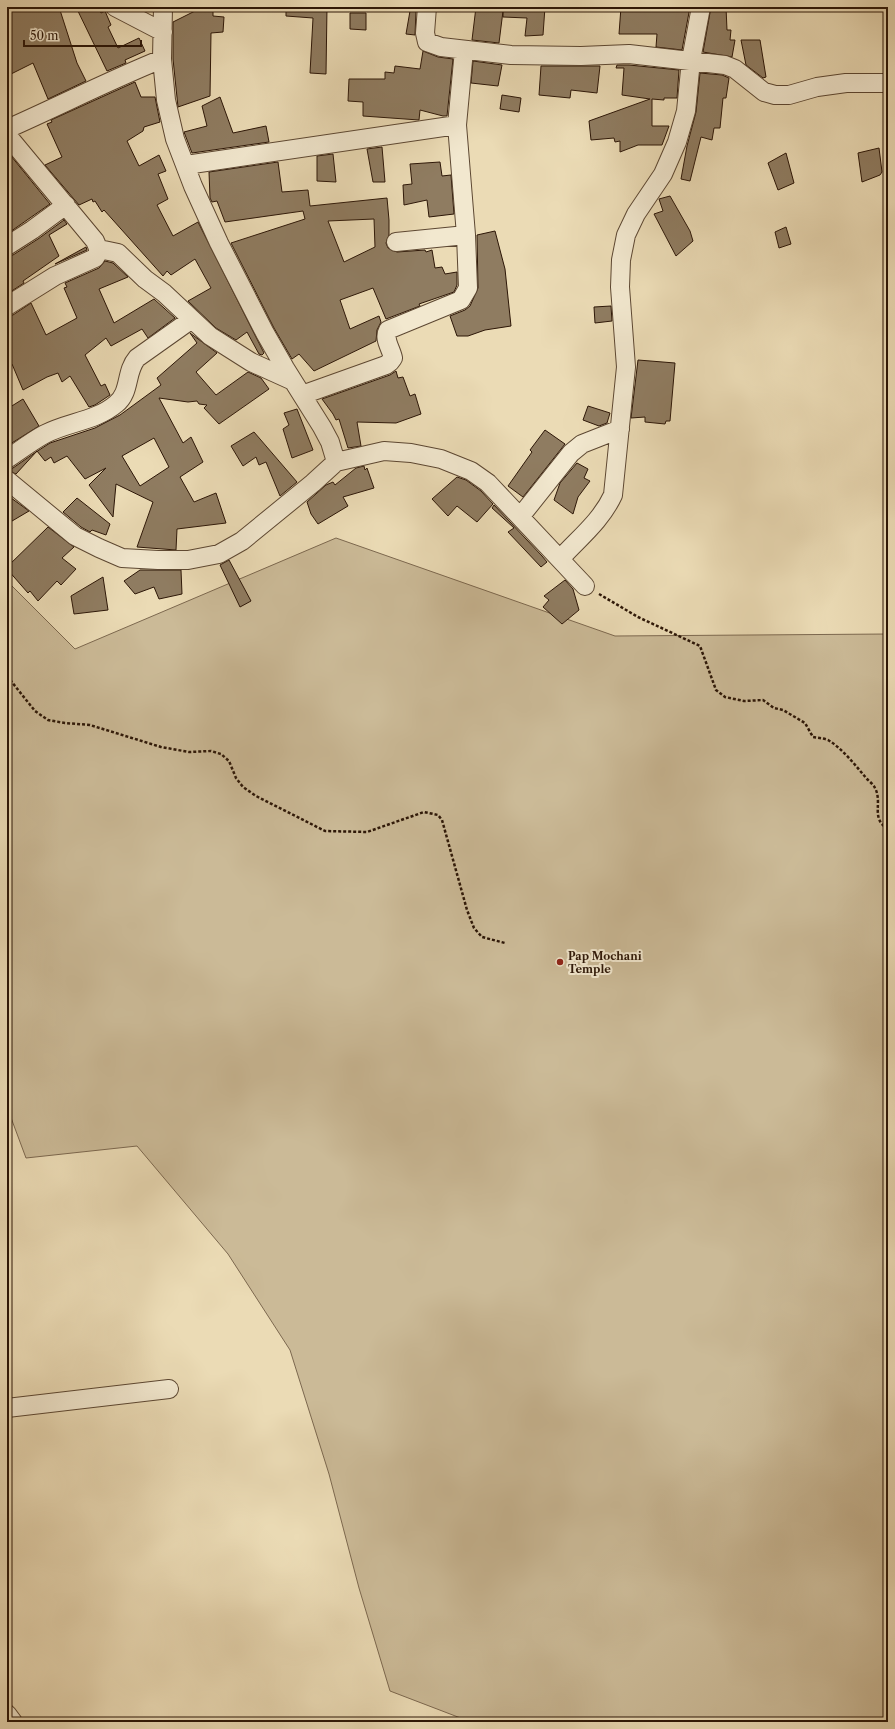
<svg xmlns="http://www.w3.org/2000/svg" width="895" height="1729" font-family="'Libre Caslon Text',serif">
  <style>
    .green { fill: #cbba97; stroke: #7c684f }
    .building { fill: #8f7c61; stroke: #2c1607; fill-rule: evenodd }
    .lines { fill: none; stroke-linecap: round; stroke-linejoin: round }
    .minor-casing { stroke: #5c4732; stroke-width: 20 }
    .path { stroke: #2c1607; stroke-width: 2.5; stroke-dasharray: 3 2; stroke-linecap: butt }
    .minor { stroke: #f2e8cf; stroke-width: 18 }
    .poi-dot { fill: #8f2418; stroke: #f2e8cf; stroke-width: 1.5 }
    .labels { text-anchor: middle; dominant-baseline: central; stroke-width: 4; stroke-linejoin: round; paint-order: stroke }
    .poi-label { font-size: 11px; font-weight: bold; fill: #2c1607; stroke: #f2e8cf; text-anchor: start }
  </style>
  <rect width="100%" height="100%" fill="#ebdbb5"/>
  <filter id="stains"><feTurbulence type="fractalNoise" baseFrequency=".005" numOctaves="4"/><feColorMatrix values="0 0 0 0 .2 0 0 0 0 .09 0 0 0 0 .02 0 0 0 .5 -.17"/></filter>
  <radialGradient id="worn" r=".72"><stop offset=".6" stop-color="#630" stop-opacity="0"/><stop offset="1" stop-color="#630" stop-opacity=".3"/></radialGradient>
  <!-- green -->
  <path class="green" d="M 336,538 L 615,636 L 888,634 L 888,1722 L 471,1722 L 390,1691 L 359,1588 L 329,1474 L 290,1350 L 228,1254 L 137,1146 L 26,1158 L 7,1107 L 7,581 L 75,649 Z"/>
  <!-- building -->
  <path class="building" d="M 14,7 L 59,7 L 77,63 L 86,81 L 48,99 L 33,63 L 7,76 L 7,10 Z
    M 76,7 L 98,7 L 101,13 L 105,11 L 111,25 L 108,27 L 118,48 L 139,38 L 145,51 L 125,60 L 126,63 L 107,71 Z
    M 203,7 L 213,7 L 213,16 L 224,17 L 223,32 L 211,33 L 210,96 L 178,107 L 173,59 L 173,22 Z
    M 286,7 L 327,7 L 326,74 L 310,73 L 313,18 L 286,16 Z
    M 476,7 L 545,7 L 543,35 L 525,36 L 527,18 L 503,17 L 503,11 L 499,43 L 472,40 Z
    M 621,7 L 690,7 L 682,50 L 656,47 L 657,34 L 619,34 Z
    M 711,7 L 726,7 L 727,30 L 731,30 L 730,40 L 735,40 L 732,57 L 703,52 Z
    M 410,11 L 416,11 L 415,35 L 406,34 Z
    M 350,13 L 366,13 L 366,30 L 350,29 Z
    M 741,40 L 760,40 L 766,77 L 763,78 L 746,65 Z
    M 423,51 L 438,57 L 453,59 L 447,116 L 443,116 L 420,110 L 419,120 L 363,116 L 363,102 L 348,101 L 349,79 L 385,79 L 385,72 L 394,73 L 395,66 L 420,69 Z
    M 473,61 L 502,65 L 498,86 L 471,83 Z
    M 617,65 L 629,65 L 679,70 L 677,98 L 664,98 L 664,100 L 652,99 L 652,126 L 669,126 L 662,145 L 638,145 L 620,152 L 620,141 L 615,142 L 614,138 L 591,140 L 589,121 L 650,99 L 622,95 L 624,68 L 616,68 Z
    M 541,66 L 600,66 L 597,93 L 571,90 L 570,98 L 539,95 Z
    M 700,73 L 722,75 L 729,78 L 726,98 L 723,98 L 720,128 L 714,128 L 712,140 L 701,137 L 690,181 L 681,179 L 687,146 L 696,112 Z
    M 135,82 L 141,97 L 155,97 L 160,122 L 144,127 L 143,131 L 127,141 L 139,166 L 159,155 L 166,171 L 158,174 L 168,199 L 157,205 L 173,236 L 198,222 L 264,353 L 262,355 L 259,354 L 247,332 L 236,340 L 216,328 L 188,301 L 211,288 L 195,259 L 171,275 L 167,271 L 163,276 L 104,210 L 102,212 L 95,201 L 93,202 L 92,199 L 79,205 L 45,165 L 62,157 L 47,124 L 52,122 L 51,120 Z
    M 502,95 L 521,98 L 519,112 L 500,109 Z
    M 220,97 L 233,133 L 266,126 L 269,142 L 192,153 L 184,132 L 207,126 L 202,106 Z
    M 382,147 L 385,182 L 373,182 L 367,149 Z
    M 879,148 L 882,172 L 880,175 L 862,182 L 858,153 Z
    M 7,151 L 50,204 L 7,234 Z
    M 786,153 L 794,183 L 778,190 L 768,163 Z
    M 333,154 L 336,182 L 317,181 L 317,156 Z
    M 278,162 L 282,192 L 308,190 L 310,206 L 387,198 L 389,220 L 389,235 L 386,243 L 388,248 L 397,252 L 425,250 L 426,252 L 432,250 L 435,268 L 442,267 L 445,274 L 457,272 L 457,285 L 454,292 L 419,304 L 420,306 L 386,319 L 373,288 L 340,300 L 350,329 L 379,316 L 381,322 L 377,330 L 376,341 L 314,371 L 299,354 L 292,359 L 274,328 L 231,243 L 305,219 L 303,211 L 225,222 L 217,201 L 212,202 L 210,198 L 209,172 ZM 374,219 L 375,247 L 344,262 L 328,221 Z
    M 440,162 L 442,176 L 451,175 L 454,214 L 429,217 L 427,200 L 404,205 L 403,185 L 412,184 L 410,164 Z
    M 670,196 L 690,231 L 693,241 L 676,256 L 654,214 L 663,211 L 659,199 Z
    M 64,220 L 67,224 L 49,235 L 59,256 L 23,281 L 24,283 L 7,294 L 7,256 L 13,255 L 38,239 Z
    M 786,227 L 791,244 L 779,248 L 775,232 Z
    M 495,231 L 505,269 L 511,326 L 485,330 L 468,336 L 457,336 L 450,316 L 465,310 L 470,306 L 478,288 L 477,235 Z
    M 86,247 L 87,250 L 55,264 Z
    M 105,261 L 113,263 L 128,277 L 99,289 L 114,323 L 154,299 L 175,318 L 148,338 L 142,329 L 111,346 L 106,338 L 85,355 L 101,386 L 105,384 L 110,395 L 95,405 L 89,407 L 70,376 L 62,382 L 58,373 L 47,377 L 23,390 L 12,364 L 7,367 L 7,316 L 13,315 L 31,303 L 46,335 L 77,318 L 64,288 L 67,287 L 65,283 L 99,268 Z
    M 611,306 L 612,321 L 595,323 L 594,307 Z
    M 190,333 L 217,353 L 196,372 L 216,395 L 248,372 L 261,378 L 269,389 L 219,424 L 204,408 L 207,405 L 199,404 L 197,401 L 188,402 L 159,398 L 183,443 L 191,437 L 203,462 L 180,477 L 194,502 L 216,493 L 226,523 L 177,529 L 176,550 L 137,547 L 153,502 L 116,484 L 113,517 L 89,485 L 106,468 L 85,479 L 67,456 L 54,463 L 51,457 L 45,461 L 37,451 L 16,474 L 7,470 L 13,468 L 36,452 L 50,443 L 95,428 L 120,415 L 161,385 L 157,378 L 197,343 ZM 154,438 L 169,467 L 140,486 L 122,456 Z
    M 638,360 L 675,363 L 670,421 L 666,421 L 665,424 L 645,422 L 645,417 L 631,418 Z
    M 396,371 L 398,378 L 403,377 L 410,396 L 415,394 L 421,414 L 396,423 L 357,422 L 361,446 L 348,448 L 339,419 L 336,420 L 333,414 L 322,399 L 390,375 Z
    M 23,399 L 39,426 L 7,446 L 7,409 Z
    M 588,406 L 610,413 L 607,423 L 599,426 L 583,420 Z
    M 297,409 L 313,450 L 292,458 L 283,429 L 289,425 L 284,413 Z
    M 545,430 L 565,444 L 523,497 L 508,486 L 532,452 L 530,450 Z
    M 254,432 L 297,482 L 280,496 L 266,462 L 259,465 L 256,457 L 243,466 L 231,446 Z
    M 577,463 L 588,469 L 584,478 L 590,481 L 578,497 L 573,514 L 554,500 L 560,483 Z
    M 364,466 L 365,470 L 367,468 L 374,488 L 343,497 L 348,506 L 318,524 L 311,514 L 307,502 L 326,485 L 333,482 L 335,485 L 356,468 Z
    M 457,477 L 466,480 L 481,491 L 493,504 L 477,522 L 457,506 L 448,516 L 432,499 Z
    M 7,495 L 29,511 L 7,524 Z
    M 77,498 L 110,524 L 106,535 L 92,530 L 90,532 L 81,527 L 63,512 Z
    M 494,505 L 542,556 L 547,562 L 541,567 L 508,532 L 514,528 L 492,508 Z
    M 48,527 L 74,547 L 62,558 L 76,569 L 61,585 L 57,581 L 38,601 L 30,591 L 28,593 L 7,569 L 7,567 Z
    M 229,560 L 251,601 L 240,607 L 220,565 Z
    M 140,570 L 181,570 L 182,594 L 159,599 L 154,587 L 135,594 L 124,581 Z
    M 103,577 L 108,610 L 74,614 L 71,596 Z
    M 565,580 L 573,589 L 579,610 L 562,624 L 543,607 L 549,600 L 544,596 Z"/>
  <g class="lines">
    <defs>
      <path id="minor" d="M 115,7 L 163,32
        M 163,7 L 162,59 L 166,100 L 175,139 L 193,186 L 219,243 L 265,333 L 285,368 L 322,427 L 330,442 L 336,462
        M 427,7 L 425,33 L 427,42 L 441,47 L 511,55 L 581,56 L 629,54 L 725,65 L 735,69 L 764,92 L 775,95 L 789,95 L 817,87 L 846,83 L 888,83
        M 7,129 C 59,106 110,80 162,59
        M 7,135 L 95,241 C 98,248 100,251 95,258 L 55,276 L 7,306
        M 186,165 L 457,125
        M 396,242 L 466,235
        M 7,246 L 32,230 L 66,205
        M 99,249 L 118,253 L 145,279 L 164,293 L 210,336 L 251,362 L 293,381
        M 302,395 L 386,365 L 390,362 L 393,358 C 391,348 383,339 388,330 L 461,300 L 468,288 L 466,235 L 457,125 L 464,50
        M 7,459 C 19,451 32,441 45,434 C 68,422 96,421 116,404 C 131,392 125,372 137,358 L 192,319
        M 7,480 L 75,536 L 99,548 L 122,558 L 158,560 L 188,560 L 219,554 L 242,541 L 313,483 L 336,462 L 384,451 L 411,453 L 441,459 L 471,471 L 488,483 L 585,586
        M 520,517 L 571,453 L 582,444 L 620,429
        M 560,559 C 579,538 601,521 613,495 L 626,367 L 620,287 L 621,260 L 626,235 L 636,214 L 663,174 L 677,142 L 686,111 L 691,60 L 701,7
        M 7,1408 L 169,1389
        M 7,1714 L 13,1722"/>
    </defs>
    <!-- minor casing -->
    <use href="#minor" class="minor-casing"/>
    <!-- path -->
    <path class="path" d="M 599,594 L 638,617 L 700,646 L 716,690 L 725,697 L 744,701 L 763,700 L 774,708 L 783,710 L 805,723 L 813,737 C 818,738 823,738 828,740 C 843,749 855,765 867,779 C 870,782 874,785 875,788 C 883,803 870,818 888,829
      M 7,676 L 35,711 L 48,720 L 65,723 L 90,725 L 161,747 L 189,752 L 211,751 L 221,754 L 229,761 L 236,778 L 243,787 L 256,796 L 325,831 L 367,832 L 424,812 L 438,815 L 442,820 L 467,910 L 474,928 L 482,937 L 505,943"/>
    <!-- minor -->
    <use href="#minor" class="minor"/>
  </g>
  <!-- markers -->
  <circle class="poi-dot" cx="560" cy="962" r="4"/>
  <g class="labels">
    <!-- poi labels -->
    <g class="poi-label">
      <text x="568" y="956">Pap Mochani<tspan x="568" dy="13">Temple</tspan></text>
    </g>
  </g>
  <!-- margin -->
  <rect width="895" height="1729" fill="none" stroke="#ebdbb5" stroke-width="24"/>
  <rect x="8" y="8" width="879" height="1713" fill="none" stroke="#2c1607" stroke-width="2"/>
  <rect x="12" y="12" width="871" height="1705" fill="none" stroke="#2c1607"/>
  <!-- scale -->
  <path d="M24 40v6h117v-6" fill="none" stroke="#2c1607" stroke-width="2"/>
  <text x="30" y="40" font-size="12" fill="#2c1607" stroke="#f2e8cf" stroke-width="3" paint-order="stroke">50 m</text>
  <rect width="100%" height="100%" filter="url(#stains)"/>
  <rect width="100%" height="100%" fill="url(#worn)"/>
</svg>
